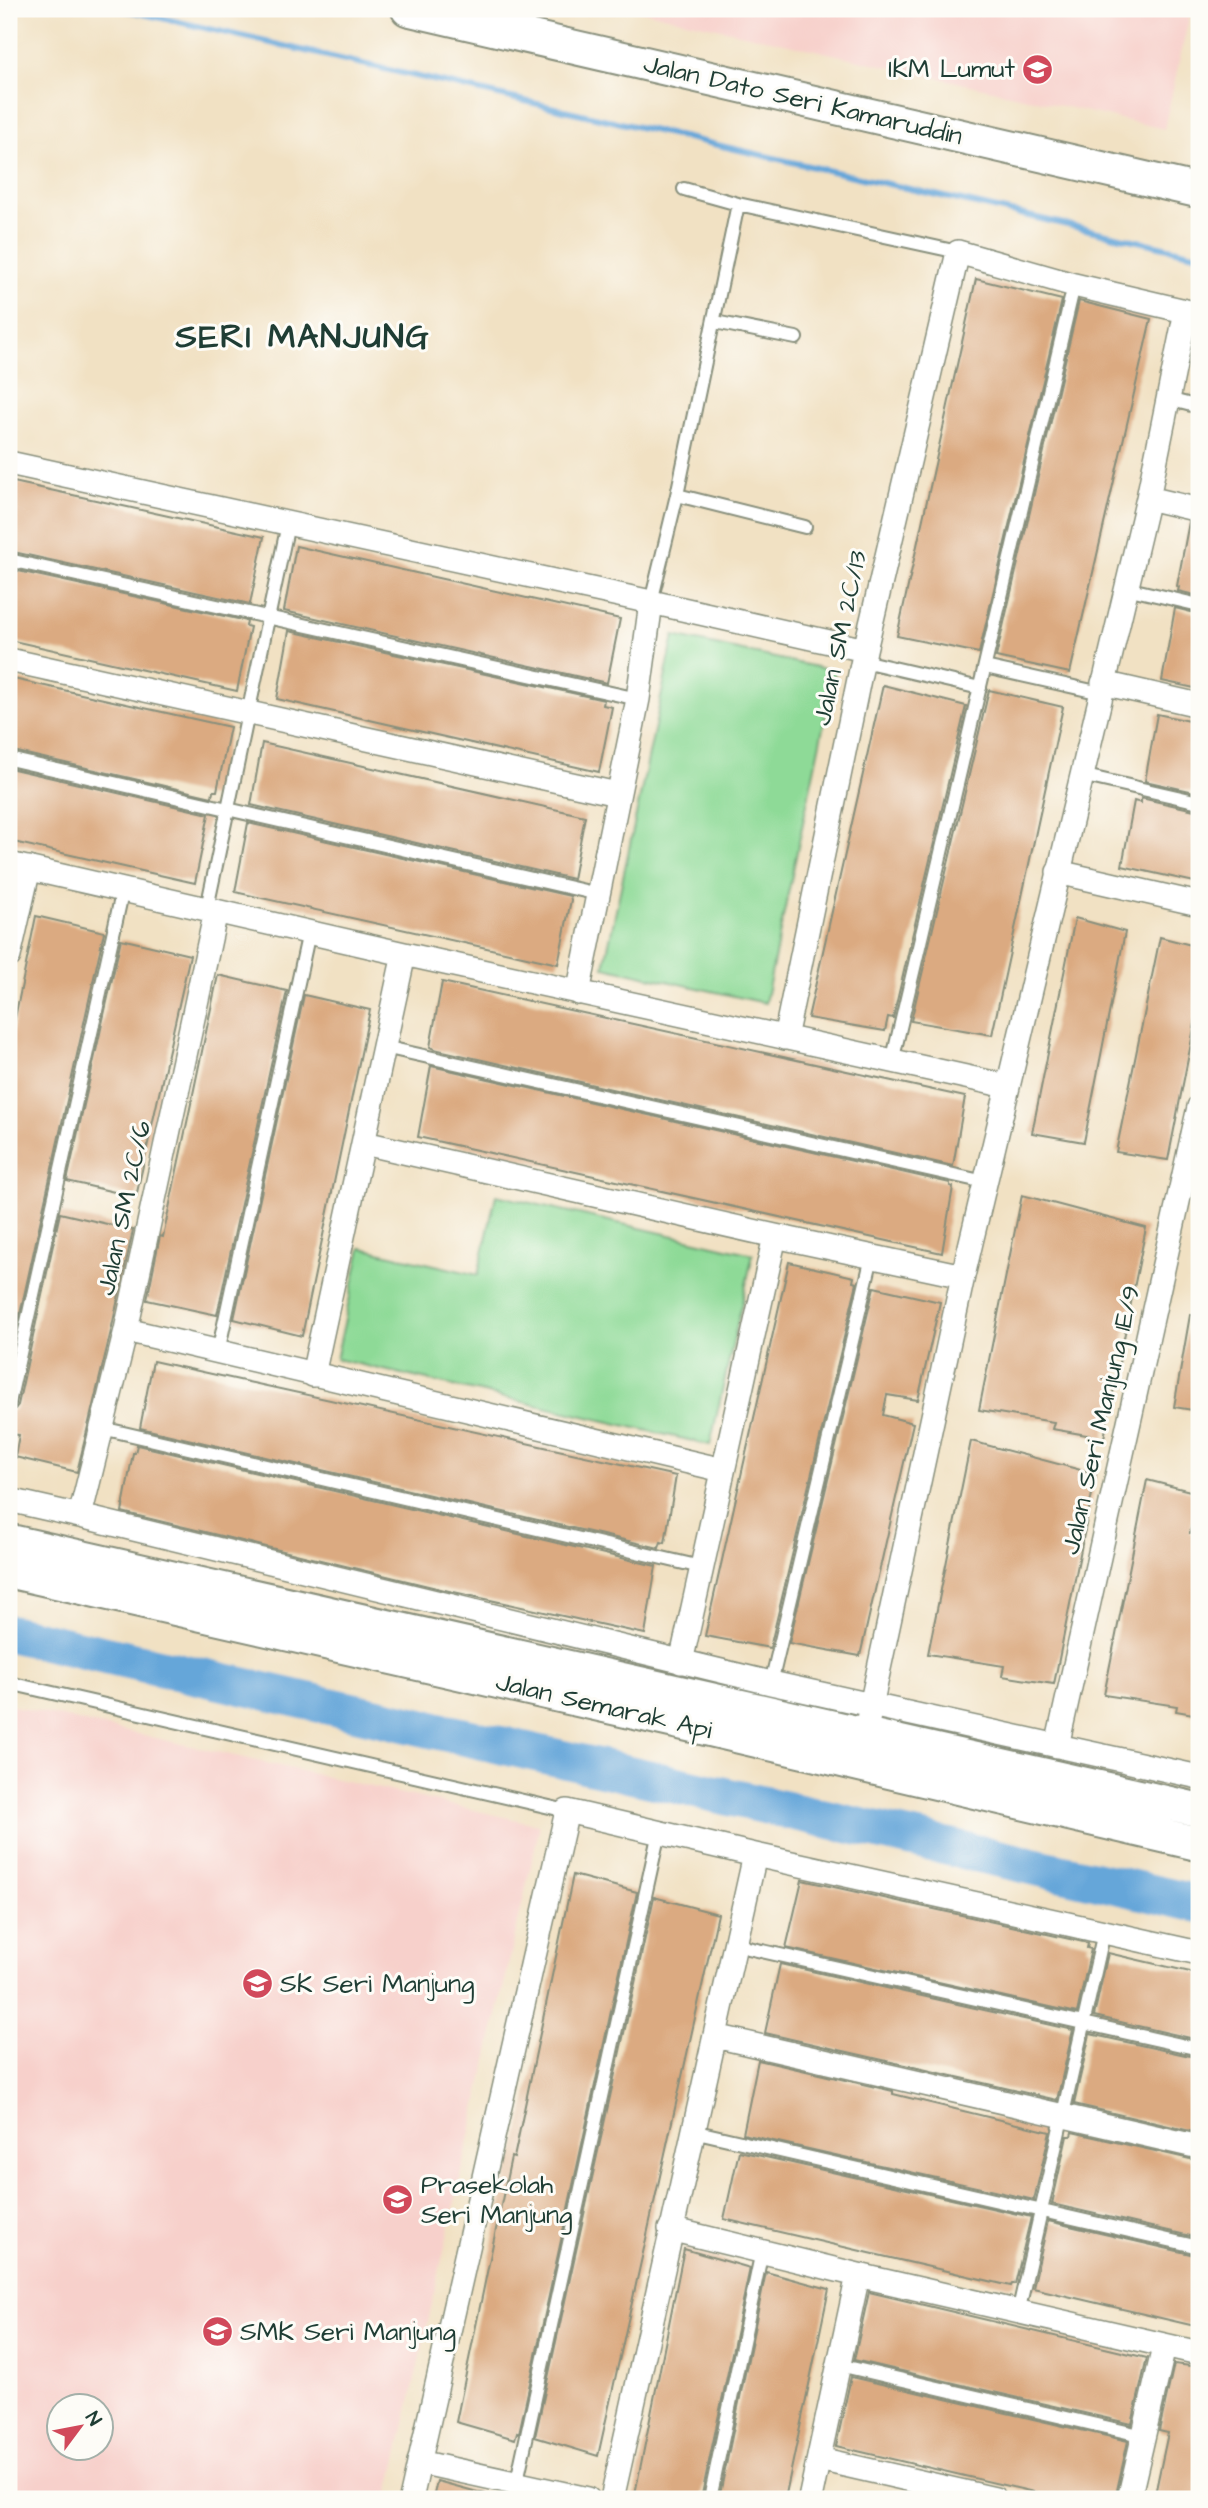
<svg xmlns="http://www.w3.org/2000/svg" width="1208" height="2508" font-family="'Architects Daughter',sans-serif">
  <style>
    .built { fill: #f7d0cb; fill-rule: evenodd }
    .green { fill: #8eda97; stroke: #568c66; stroke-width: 2 }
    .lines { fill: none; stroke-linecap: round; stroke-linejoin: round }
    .stream { stroke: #65a6d9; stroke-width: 6 }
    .river { stroke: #65a6d9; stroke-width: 38 }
    .building { fill: #dbaa81 }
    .lane-casing { stroke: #888f7c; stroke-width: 16 }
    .street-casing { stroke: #888f7c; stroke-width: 26 }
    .secondary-casing { stroke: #888f7c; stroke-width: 37 }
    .lane { stroke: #fff; stroke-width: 12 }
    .street { stroke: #fff; stroke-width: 23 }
    .secondary { stroke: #fff; stroke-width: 33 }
    .labels { text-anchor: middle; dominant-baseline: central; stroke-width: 6; stroke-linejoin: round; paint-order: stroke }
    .poi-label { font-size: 26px; fill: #1f3d34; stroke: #fdfcf7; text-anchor: start }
    .street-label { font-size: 26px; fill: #1f3d34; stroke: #fdfcf7 }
    .district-label { font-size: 33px; font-weight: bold; letter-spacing: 2px; fill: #1f3d34; stroke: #fdfcf7 }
  </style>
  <rect width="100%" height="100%" fill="#fdfcf7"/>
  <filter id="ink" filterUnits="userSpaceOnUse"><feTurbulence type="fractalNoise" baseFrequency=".0143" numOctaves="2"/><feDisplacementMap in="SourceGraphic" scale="14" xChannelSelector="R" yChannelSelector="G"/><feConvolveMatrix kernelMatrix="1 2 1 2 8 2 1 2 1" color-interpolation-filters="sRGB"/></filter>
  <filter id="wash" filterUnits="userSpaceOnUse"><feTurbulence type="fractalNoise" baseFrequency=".00686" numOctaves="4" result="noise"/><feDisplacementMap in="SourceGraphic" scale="28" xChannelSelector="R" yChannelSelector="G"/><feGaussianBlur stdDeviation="1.57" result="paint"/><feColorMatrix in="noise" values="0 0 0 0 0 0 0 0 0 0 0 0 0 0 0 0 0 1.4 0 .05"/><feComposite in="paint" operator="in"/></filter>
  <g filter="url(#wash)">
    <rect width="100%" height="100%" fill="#f1e1c3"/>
    <!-- built -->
    <path class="built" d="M 633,9 L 1191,9 L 1164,129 Z
      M 9,1705 L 540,1825 L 388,2499 L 9,2499 ZM 102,2406 L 102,2448 L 60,2448 L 60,2406 Z"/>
    <!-- green -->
    <path class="green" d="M 674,636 L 835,671 L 765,1003 L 604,967 Z
      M 496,1195 L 753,1254 L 710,1445 L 336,1359 L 361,1248 L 478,1275 Z"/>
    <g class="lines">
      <!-- stream -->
      <path class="stream" d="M 122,9 L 1199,255"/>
      <!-- river -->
      <path class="river" d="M 9,1633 L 1199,1904"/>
    </g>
    <g id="blocks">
      <!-- building -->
      <path class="building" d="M 976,279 L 1062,300 L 979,653 L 897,636 Z
        M 1079,301 L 1151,319 L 1070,673 L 996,657 Z
        M 9,481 L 264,537 L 250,604 L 9,551 Z
        M 1189,522 L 1199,524 L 1199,596 L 1178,591 L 1179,587 L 1177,586 Z
        M 296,546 L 620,619 L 607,683 L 284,611 Z
        M 9,569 L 247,621 L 246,626 L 250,627 L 237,691 L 9,640 Z
        M 1175,608 L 1199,614 L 1199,689 L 1162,681 Z
        M 289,631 L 604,700 L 603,705 L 612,707 L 599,772 L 277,699 Z
        M 9,678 L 230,727 L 217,791 L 213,791 L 212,797 L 9,750 Z
        M 883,685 L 966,706 L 893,1018 L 888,1017 L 885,1031 L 808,1018 Z
        M 989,690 L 1063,707 L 992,1035 L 911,1021 Z
        M 1157,714 L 1199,723 L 1199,793 L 1145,781 Z
        M 262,743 L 585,816 L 573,879 L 251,805 Z
        M 9,768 L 209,814 L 195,883 L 9,841 Z
        M 1141,798 L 1199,811 L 1199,883 L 1122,866 L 1134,801 L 1141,803 Z
        M 248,823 L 570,896 L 571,900 L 558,964 L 235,892 Z
        M 36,916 L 104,932 L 9,1364 L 9,1047 Z
        M 1075,918 L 1125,932 L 1084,1142 L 1032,1133 Z
        M 1160,937 L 1199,947 L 1199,1003 L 1168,1160 L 1116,1152 Z
        M 121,939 L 190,955 L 136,1197 L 67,1181 Z
        M 218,975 L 287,991 L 217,1315 L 147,1300 L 160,1236 L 163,1237 Z
        M 442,982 L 965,1097 L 953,1166 L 434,1049 L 430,1047 Z
        M 304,995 L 370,1010 L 302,1336 L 234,1319 Z
        M 431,1066 L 950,1183 L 950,1186 L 953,1187 L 942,1253 L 418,1137 Z
        M 1022,1195 L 1146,1228 L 1104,1438 L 1052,1429 L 1054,1422 L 979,1410 Z
        M 60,1213 L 133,1230 L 111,1331 L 77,1472 L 15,1457 L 19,1435 L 9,1434 L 9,1412 L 15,1409 L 18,1405 Z
        M 789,1262 L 854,1277 L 853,1282 L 857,1283 L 770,1648 L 705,1636 Z
        M 874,1287 L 940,1302 L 918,1400 L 887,1395 L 883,1415 L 913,1423 L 860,1656 L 789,1643 Z
        M 1190,1315 L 1199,1315 L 1199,1411 L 1174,1407 Z
        M 153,1361 L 676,1476 L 665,1543 L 661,1542 L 659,1548 L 140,1428 Z
        M 971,1441 L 1096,1474 L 1054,1684 L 1002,1676 L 1004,1666 L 928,1654 Z
        M 137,1445 L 656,1566 L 645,1634 L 449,1591 L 122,1512 L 133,1453 L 135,1453 Z
        M 1147,1480 L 1198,1493 L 1190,1533 L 1199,1533 L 1199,1715 L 1176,1711 L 1177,1706 L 1104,1695 Z
        M 573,1875 L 637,1892 L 519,2433 L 517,2432 L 515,2439 L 456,2422 L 511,2157 L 514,2158 Z
        M 802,1880 L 1088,1943 L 1087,1948 L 1091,1949 L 1077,2013 L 786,1948 Z
        M 654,1897 L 718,1914 L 598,2456 L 535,2437 Z
        M 1108,1953 L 1199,1974 L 1199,2040 L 1094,2016 Z
        M 780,1964 L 1073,2030 L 1057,2100 L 765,2033 Z
        M 1090,2034 L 1199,2058 L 1199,2133 L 1074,2104 Z
        M 758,2060 L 893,2091 L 893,2094 L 1050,2132 L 1034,2200 L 743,2134 Z
        M 1072,2132 L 1199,2161 L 1199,2238 L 1052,2204 L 1067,2136 L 1071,2136 Z
        M 739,2151 L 1031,2217 L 1015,2284 L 1012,2284 L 1011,2286 L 724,2219 Z
        M 1048,2221 L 1199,2256 L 1199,2327 L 1033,2288 Z
        M 684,2249 L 750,2268 L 701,2499 L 634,2499 Z
        M 766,2272 L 829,2289 L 785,2499 L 719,2499 Z
        M 869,2292 L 1147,2358 L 1132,2424 L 854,2360 Z
        M 1174,2364 L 1199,2367 L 1199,2499 L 1154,2499 L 1168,2433 L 1159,2431 Z
        M 851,2377 L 1128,2441 L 1115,2499 L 1064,2499 L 836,2446 Z
        M 437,2481 L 485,2494 L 484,2499 L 433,2499 Z"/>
    </g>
  </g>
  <g filter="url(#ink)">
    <use href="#blocks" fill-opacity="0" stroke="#888f7c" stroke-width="2"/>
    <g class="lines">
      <defs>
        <path id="lane" d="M 684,189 L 738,204 L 958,252
          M 715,322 L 796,338
          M 1168,399 L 1199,407
          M 677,495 L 805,527
          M 9,560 L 638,699
          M 1126,588 L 1199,605
          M 651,602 L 677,495 L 738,204
          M 863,661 L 980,688
          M 985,667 L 1101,693
          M 9,759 L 598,894
          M 1081,775 L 1199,802
          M 207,908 L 288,524
          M 384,1047 L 985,1182
          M 892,1062 L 1074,285
          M 218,1352 L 309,932
          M 9,1403 L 123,889
          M 102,1428 L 701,1567
          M 9,1683 L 567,1811
          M 771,1683 L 872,1257
          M 735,1945 L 1199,2049
          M 693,2131 L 1199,2247
          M 1018,2313 L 1104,1932
          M 839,2365 L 1144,2436
          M 513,2499 L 659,1832
          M 710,2499 L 762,2251"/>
        <path id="street" d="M 9,463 L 651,602 L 865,650
          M 1148,498 L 1199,510
          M 9,660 L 617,794
          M 1103,683 L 1199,705
          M 9,864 L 404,954 L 1007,1086
          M 1058,872 L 1199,904
          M 9,956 L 29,868
          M 578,993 L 638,699 L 651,602
          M 785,1038 L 865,650 L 958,252 L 1074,285 L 1198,314
          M 364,1143 L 775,1236 L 963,1276
          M 126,1330 L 723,1470
          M 313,1375 L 404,954
          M 9,1500 L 80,1516 L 771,1683 L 1199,1777
          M 80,1516 L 126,1330 L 216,911
          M 681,1662 L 775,1236
          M 1057,1746 L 1199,1107
          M 862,1748 L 963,1276 L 1148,498 L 1186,311
          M 715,2036 L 1199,2147
          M 670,2229 L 858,2275 L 1199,2353
          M 819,2459 L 995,2499
          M 419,2462 L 588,2499
          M 411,2499 L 567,1811 L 755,1855 L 1199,1953
          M 612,2499 L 755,1855
          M 810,2499 L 858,2275
          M 1129,2499 L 1164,2347"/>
        <path id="secondary" d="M 408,9 L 1199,191
          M 9,1541 L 1199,1810
          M 9,1571 L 699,1727 L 1199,1844"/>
      </defs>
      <!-- lane casing -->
      <use href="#lane" class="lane-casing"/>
      <!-- street casing -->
      <use href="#street" class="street-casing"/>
      <!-- secondary casing -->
      <use href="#secondary" class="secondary-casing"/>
      <!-- lane -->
      <use href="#lane" class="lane"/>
      <!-- street -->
      <use href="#street" class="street"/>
      <!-- secondary -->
      <use href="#secondary" class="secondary"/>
    </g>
  </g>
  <!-- icons -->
  <defs>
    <symbol id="university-disc" viewBox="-11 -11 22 22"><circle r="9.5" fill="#d1495b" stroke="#fdfcf7"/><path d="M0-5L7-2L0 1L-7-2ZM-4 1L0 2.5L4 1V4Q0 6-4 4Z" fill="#fff"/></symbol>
    <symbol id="school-disc" viewBox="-11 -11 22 22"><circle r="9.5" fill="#d1495b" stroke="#fdfcf7"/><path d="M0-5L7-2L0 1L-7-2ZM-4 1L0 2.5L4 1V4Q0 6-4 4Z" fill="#fff"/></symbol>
  </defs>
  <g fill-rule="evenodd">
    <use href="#university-disc" x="1020" y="52" width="35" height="35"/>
    <use href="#school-disc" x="240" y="1966" width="35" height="35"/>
    <use href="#school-disc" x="380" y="2182" width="35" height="35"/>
    <use href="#school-disc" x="200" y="2314" width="35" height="35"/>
  </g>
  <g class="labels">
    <!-- poi labels -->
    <g class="poi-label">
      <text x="1015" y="69" text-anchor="end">IKM Lumut</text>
      <text x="280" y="1984">SK Seri Manjung</text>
      <text x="421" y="2185">Prasekolah<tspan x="421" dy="30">Seri Manjung</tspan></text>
      <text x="240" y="2332">SMK Seri Manjung</text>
    </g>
    <!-- street labels -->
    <g class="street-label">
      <text transform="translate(803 100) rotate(13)">Jalan Dato Seri Kamaruddin</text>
      <text transform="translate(840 638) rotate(-78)">Jalan SM 2C/13</text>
      <text transform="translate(124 1208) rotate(-78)">Jalan SM 2C/6</text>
      <text transform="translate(1101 1420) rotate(-77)">Jalan Seri Manjung 1E/9</text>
      <text transform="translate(604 1706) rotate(13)">Jalan Semarak Api</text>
    </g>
    <!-- district labels -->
    <g class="district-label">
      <text x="303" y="337">SERI MANJUNG</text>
    </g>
  </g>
  <!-- margin -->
  <rect width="1208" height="2508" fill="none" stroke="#fdfcf7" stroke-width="35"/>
  <!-- north arrow -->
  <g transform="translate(80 2427) rotate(58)"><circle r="33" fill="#fdfcf7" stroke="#a4b0a9" stroke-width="2"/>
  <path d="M0-5L12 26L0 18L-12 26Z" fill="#d1495b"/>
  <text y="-10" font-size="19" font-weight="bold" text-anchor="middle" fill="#1f3d34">N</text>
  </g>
</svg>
